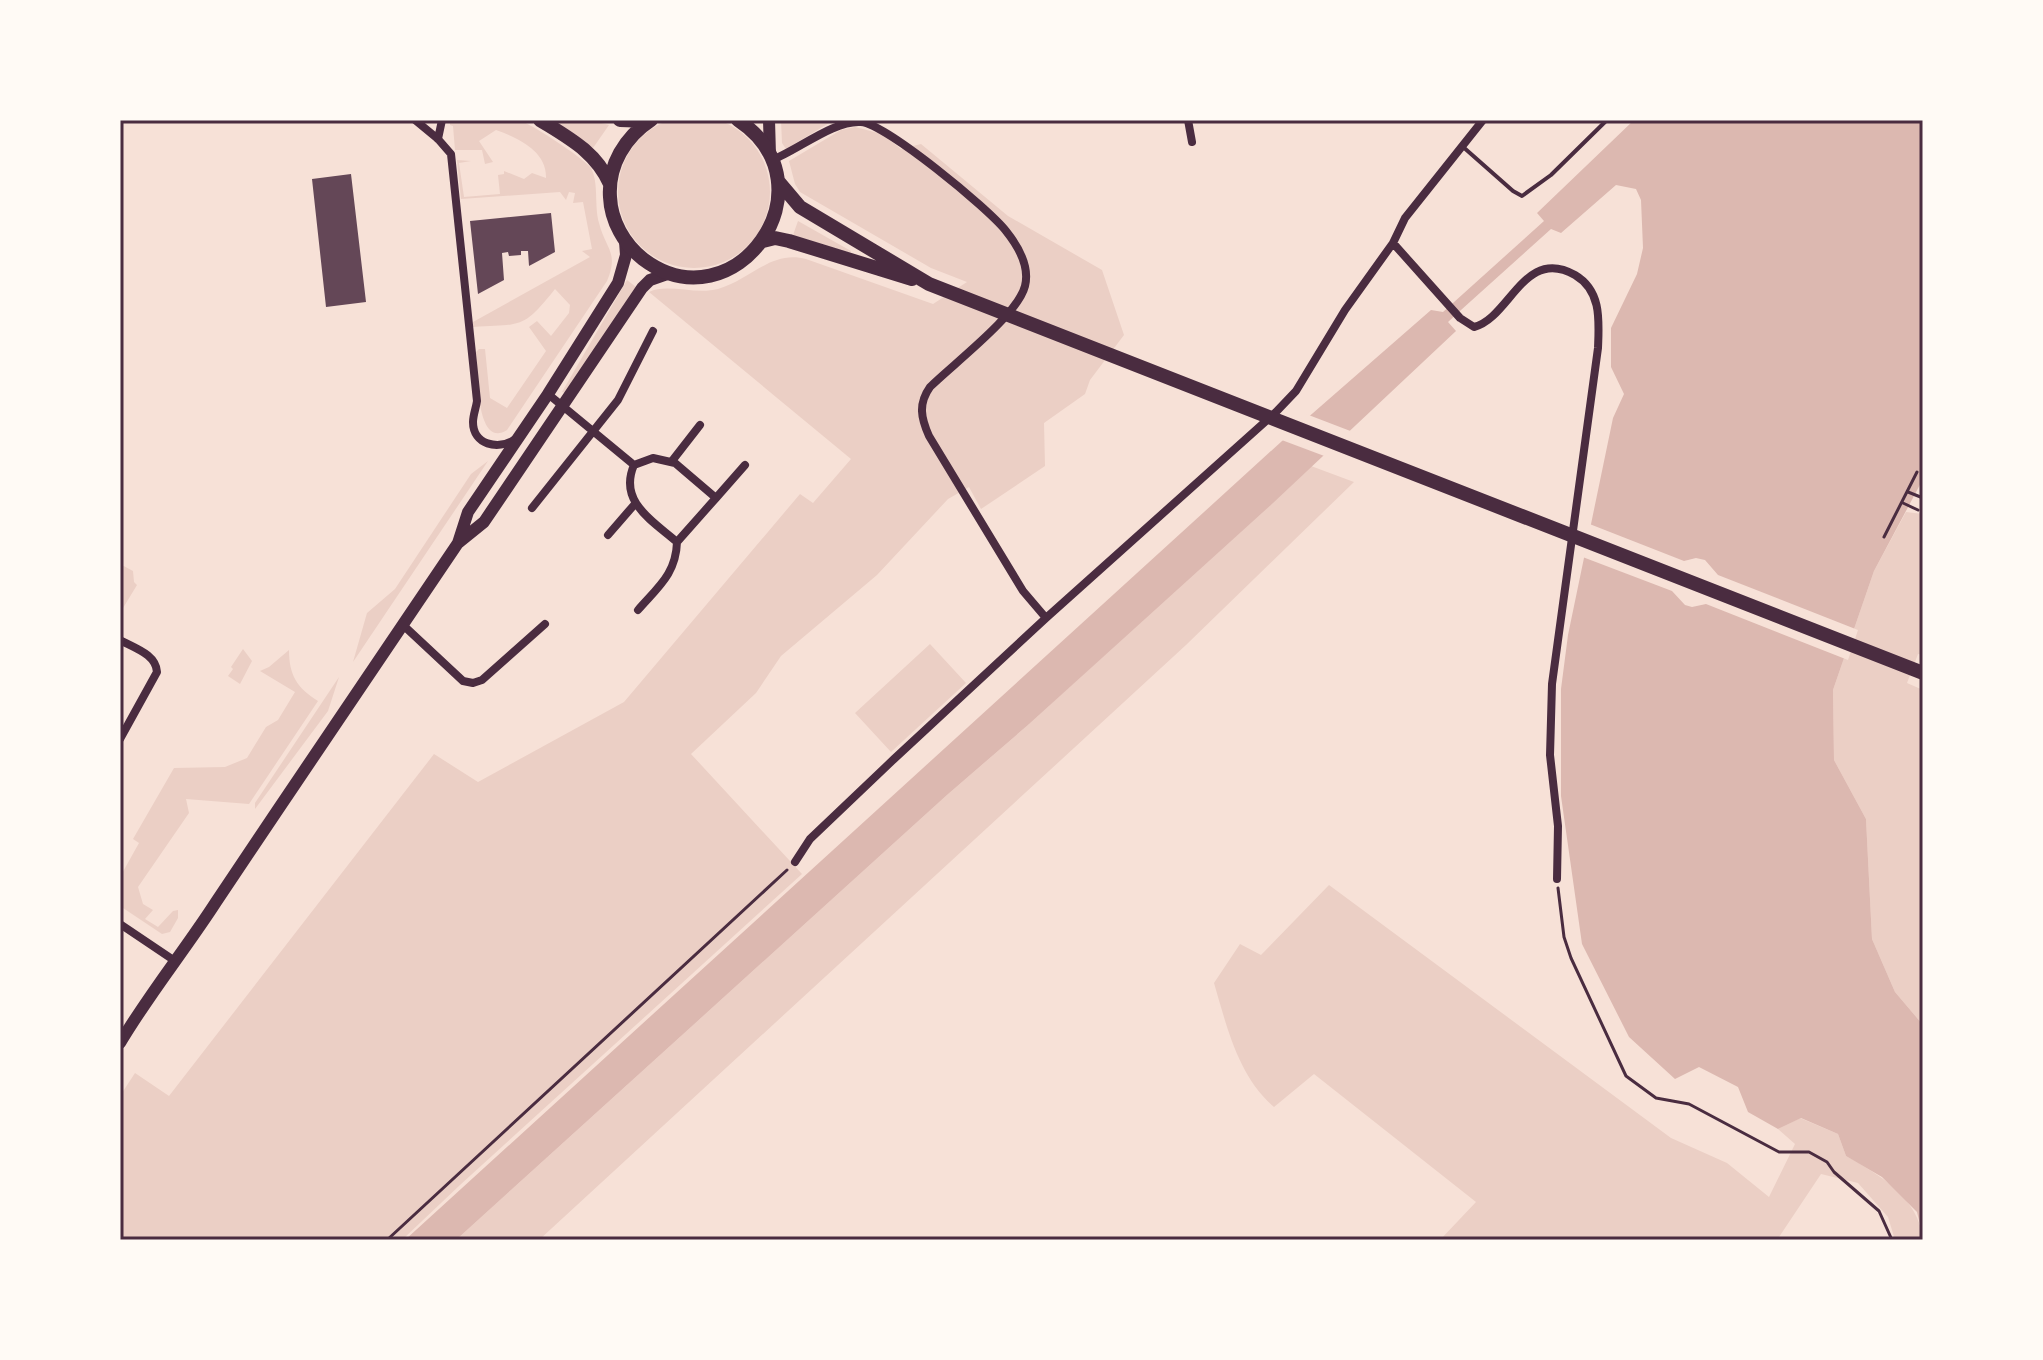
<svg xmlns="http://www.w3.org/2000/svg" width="2043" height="1360" font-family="'IBM Plex Sans',sans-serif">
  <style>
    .green { fill: #ebcfc5 }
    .water { fill: #dcb8b0 }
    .pier { fill: #f7e1d7 }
    .building { fill: #644757 }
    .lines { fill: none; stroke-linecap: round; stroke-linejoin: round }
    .path { stroke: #4a2c40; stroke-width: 3 }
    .service { stroke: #4a2c40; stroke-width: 4 }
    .minor { stroke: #4a2c40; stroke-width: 8 }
    .secondary { stroke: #4a2c40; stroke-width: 12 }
    .primary { stroke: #4a2c40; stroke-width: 14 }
    .neatline { fill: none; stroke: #4a2c40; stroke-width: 3 }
  </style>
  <rect width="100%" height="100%" fill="#f7e1d7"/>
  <!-- green -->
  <path class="green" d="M618 192a76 76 0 1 1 152 0a76 76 0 1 1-152 0Z
    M 450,120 C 472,120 497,117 518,120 C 529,122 585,159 591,168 C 599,183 594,206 599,223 C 606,250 619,252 607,281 L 507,430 C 475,450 478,369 476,352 L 479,349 L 485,349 L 490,398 L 507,408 L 546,351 L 529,327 L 537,321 L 551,336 L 569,313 L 570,305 L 555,289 C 523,329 523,324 473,327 L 473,322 L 590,257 L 582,251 L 592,249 L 583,202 L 573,203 L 575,193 L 569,192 L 566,200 L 560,192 L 461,199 L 457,160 L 471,161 L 459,163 L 464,197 L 500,194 L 498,175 L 504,174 L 504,171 L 524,179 L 532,173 L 546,178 C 547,151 518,138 496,130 L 479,141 L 493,162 L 485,164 L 482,150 L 455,150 L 453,126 L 450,125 Z
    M 549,120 L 591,120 L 609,125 L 593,148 Z
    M 781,120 L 834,120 L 786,149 L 782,143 Z
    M 855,127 L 882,134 L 901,149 L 921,144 L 1008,216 L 1102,270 L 1124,335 L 1090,380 L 1085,394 L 1044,423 L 1045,466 L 981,509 L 969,487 L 948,499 L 877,575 L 781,656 L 756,693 L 691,754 L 802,874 L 460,1185 L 402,1240 L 120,1240 L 120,1096 L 135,1073 L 169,1096 L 434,754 L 478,782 L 624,702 L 800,494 L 813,503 L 851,459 L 649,292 C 667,283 695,295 718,289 C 750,280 771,250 806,259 L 933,304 L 967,282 L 931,268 L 800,192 L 795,184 L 789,161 L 841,130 Z
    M 798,221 L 851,251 L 850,253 L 793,235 Z
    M 627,280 L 636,287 L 565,393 L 562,392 Z
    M 488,461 L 353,662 L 367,613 L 395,589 L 471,474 Z
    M 1311,466 L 1354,482 L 1186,645 L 539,1240 L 456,1240 L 947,795 L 1028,725 Z
    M 1906,512 L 1923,514 L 1923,655 L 1918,654 L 1907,683 L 1923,690 L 1923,1025 L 1895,992 L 1872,939 L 1866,819 L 1834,760 L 1833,690 L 1874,571 Z
    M 120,564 L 133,571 L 134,582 L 137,585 L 120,613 L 120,578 L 123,573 L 120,571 Z
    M 930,644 L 966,683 L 891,752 L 855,713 Z
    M 243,649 L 252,661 L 240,684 L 228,676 L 233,669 L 231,667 Z
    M 289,650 C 289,675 297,688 318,701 L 249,804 L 186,799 L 189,813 L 138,887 L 143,904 L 153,910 L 145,919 L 158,927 L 173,911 L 178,910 L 178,918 L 170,932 L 162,934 L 120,906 L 120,877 L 139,843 L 133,839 L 174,768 L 225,767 L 247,758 L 266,727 L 278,720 L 295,692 L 260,671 L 269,667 Z
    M 339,677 L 328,711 L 255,809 L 255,803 Z
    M 1329,885 L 1671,1138 L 1727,1163 L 1769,1197 L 1795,1144 L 1778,1129 L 1800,1118 L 1838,1134 L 1846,1156 C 1880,1175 1919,1198 1923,1240 L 1895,1240 L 1888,1217 L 1858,1183 L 1821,1174 L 1777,1240 L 1440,1240 L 1476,1202 L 1314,1074 L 1274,1107 C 1238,1076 1227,1027 1214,983 L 1240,944 L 1261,955 Z"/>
  <!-- water -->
  <path class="water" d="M 1634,120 L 1923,120 L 1923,479 L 1874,571 L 1833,690 L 1834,760 L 1866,819 L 1872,939 L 1895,992 L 1923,1025 L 1923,1236 L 1917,1212 L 1882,1177 L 1846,1156 L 1838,1134 L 1801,1118 L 1778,1129 L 1748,1112 L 1738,1087 L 1699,1067 L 1675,1079 L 1629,1037 L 1582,944 L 1561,796 L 1561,689 L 1568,635 L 1613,418 L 1624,394 L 1611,367 L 1611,328 L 1637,274 L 1643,248 L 1641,200 L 1636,189 L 1616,185 L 1561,233 L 1551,229 L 1461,310 L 1448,322 L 1456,331 L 1273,503 L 1028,725 L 947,795 L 456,1240 L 405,1240 L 1305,420 L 1431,310 L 1443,312 L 1544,221 L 1537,213 Z"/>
  <!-- pier -->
  <path class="pier" d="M 1306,414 L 1353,432 L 1327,457 L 1279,439 Z
    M 1587,523 L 1684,561 L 1696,558 L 1705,560 L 1718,575 L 1858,630 L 1848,660 L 1706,604 L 1692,607 L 1685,605 L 1672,591 L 1580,556 Z"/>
  <!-- building -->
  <path class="building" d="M 351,174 L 366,302 L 326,307 L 312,179 Z
    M 551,213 L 555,252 L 529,266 L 528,251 L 521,251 L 521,255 L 509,256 L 508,252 L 502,253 L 504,280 L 478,294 L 470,221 Z"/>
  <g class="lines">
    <!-- path -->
    <path class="path" d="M 1908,492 L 1923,498
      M 1903,503 L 1918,510
      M 1884,537 L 1917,472
      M 1558,888 L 1564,937 L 1571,958 L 1626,1076 L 1656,1098 L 1689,1104 L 1779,1152 L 1809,1152 L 1827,1162 L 1834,1172 L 1879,1211 L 1892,1240
      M 387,1240 L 787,870"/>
    <!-- service -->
    <path class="service" d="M 1462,146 L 1513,191 L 1522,196 L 1551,175 L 1607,120"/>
    <!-- minor -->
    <path class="minor" d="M 415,120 L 438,139 L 451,154 L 477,401 C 476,408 473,415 473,422 C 473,445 498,450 514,440
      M 1188,120 L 1192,142
      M 438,139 L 442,120
      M 772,160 C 798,150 834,120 861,122 C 886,124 988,208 1006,231 C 1018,246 1030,266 1025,286 C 1018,315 952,365 930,387 C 918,404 921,418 929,436 L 1023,591 L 1046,618
      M 1393,243 L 1460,318 L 1474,327 C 1510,318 1524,246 1575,275 C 1602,291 1599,321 1598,348 L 1552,684 L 1550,755 L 1558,826 L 1557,879
      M 548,394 L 634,465
      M 653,458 L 675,463 L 716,498 L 677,542 C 653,521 618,502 634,465 Z
      M 672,461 L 700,425
      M 716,498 L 745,465
      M 532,508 L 618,400 L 653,331
      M 608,535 L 634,505
      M 638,610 C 658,587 676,574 677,542
      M 403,625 L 463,681 L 473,683 L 482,680 L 545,624
      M 120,640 C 134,648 156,654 157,672 L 120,739
      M 795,862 L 810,839 L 894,759 L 1046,618 L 1276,412 L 1296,391 L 1345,310 L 1393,243 L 1405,218 L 1483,120
      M 120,924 L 175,961"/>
    <!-- secondary -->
    <path class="secondary" d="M 769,120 L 770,155
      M 458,543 L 468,512 L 548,394 L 618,283 L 626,255 L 625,241
      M 120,1043 C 149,994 185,950 216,902 C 296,782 377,663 458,543 L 484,522 L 642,288 L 650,280 L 670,273"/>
    <!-- primary -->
    <path class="primary" d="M 540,120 C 569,138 596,152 610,184
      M 620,120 L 649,121
      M 651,120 C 625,137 608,165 610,197 C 611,221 624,244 643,259 C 734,328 837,186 738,120
      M 778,181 L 800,207 L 929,284 L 1923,673
      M 763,241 L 775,238 L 789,241 L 912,279"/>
  </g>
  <!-- border -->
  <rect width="2043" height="1360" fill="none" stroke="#fffaf5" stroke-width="244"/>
  <rect x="122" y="122" width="1799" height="1116" class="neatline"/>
</svg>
